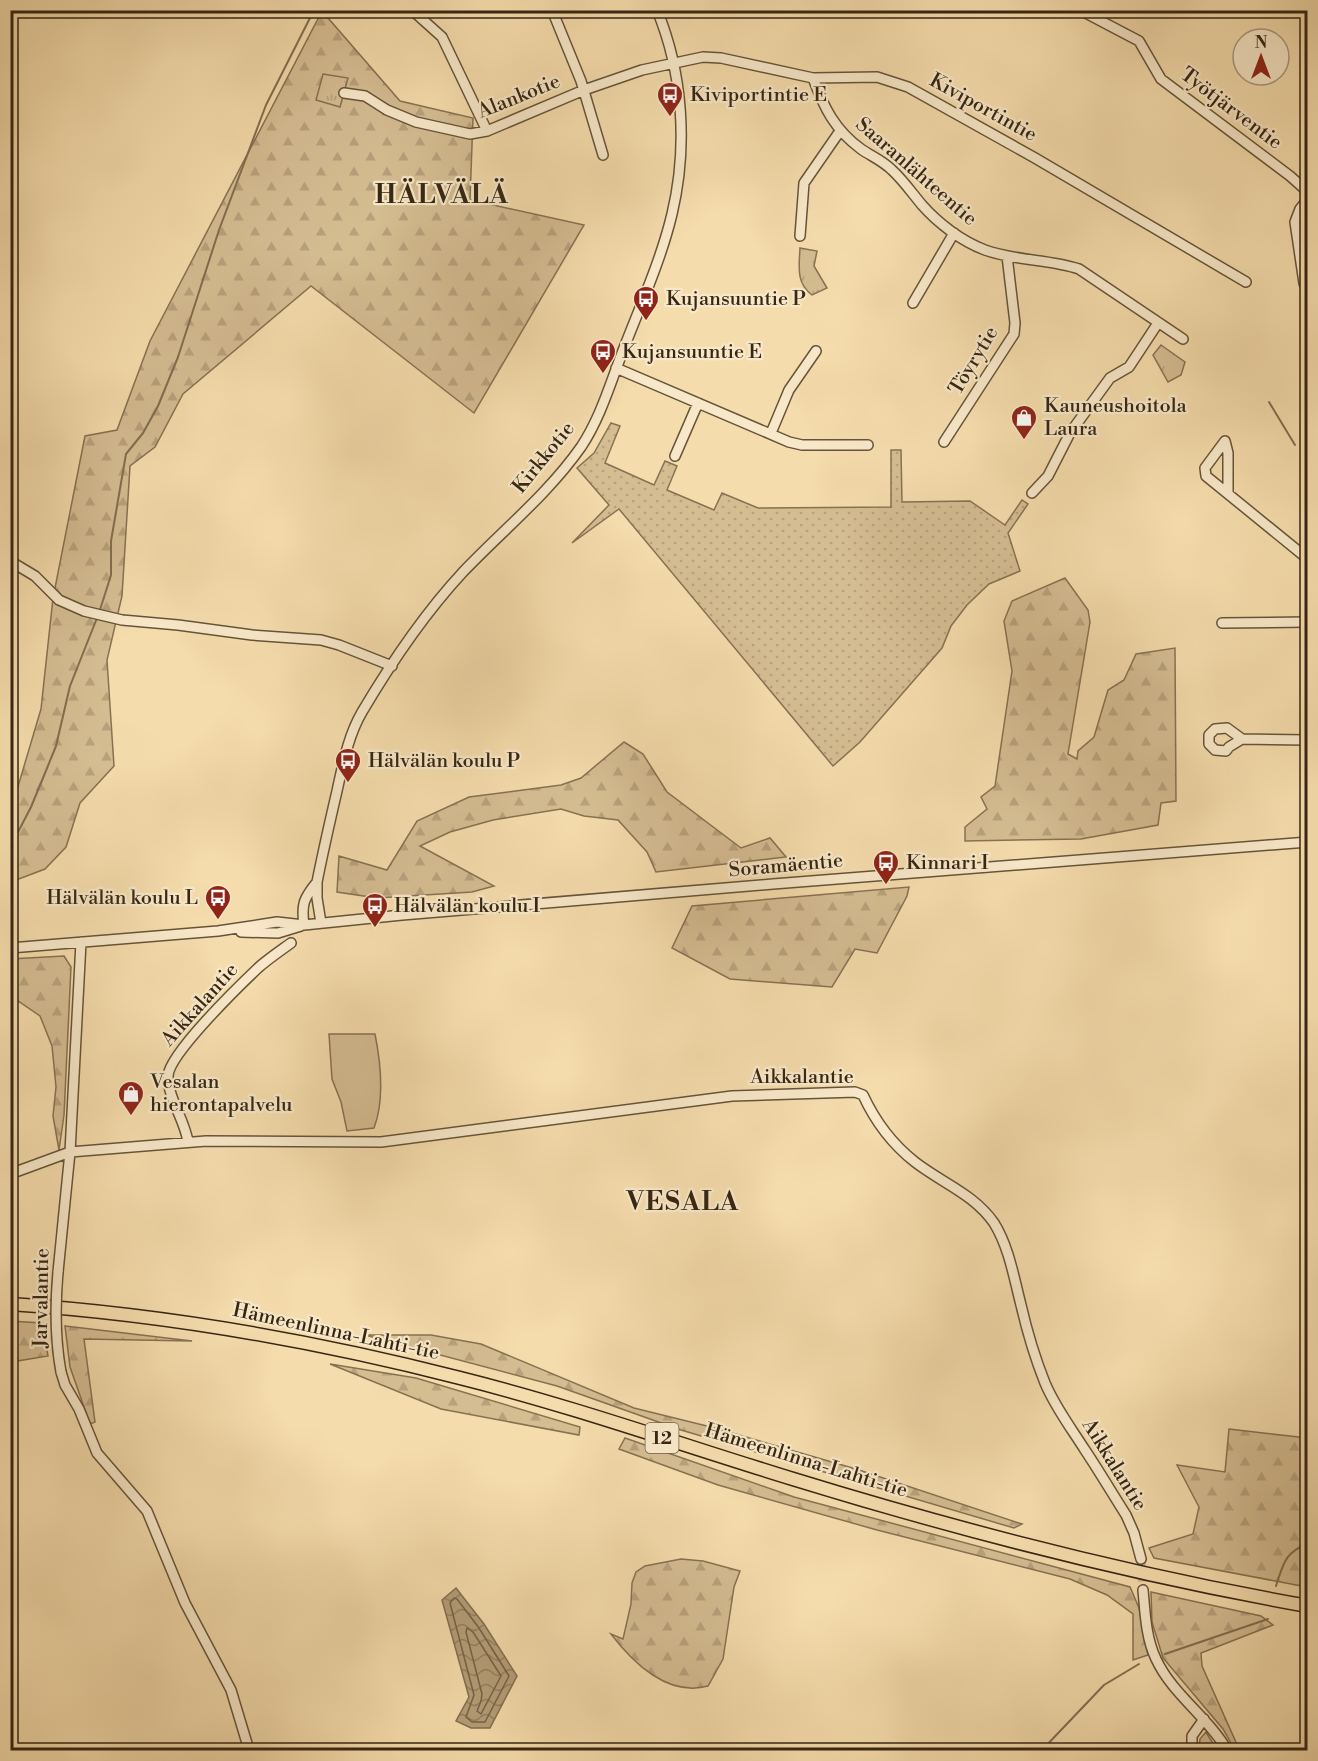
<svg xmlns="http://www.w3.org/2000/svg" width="1318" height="1761" font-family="'Libre Bodoni',serif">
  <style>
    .grass { fill: url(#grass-dots); stroke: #867252; stroke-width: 1.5 }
    .forest { fill: url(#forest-firs); stroke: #867252; stroke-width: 1.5 }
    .park { fill: url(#park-tufts); stroke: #867252; stroke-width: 1.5 }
    .garden { fill: #d5bd92; stroke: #867252; stroke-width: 1.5 }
    .water { fill: url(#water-waves); stroke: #826e50; stroke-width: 1.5 }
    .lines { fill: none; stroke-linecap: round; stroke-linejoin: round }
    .shore { stroke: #756246; stroke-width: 1.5 }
    .stream { stroke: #826e50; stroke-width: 2 }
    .minor-tunnel { stroke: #cfb88d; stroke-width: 9; stroke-dasharray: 9 4.5; stroke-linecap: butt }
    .minor-casing { stroke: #665439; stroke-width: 12 }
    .highway-casing { stroke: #362613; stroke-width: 15 }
    .minor { stroke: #f8e8c9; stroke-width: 9 }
    .highway { stroke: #f5dcac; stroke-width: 12 }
    .minor-bridge-casing { stroke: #665439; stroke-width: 12; stroke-linecap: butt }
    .minor-bridge { stroke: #f8e8c9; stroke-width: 9 }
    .labels { text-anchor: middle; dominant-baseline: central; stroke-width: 4.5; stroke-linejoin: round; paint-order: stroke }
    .shield { fill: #f8e8c9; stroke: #70604a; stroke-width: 1.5 }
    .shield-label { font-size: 18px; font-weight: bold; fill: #362613 }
    .poi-label { font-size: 20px; fill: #362613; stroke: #f8e8c9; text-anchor: start }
    .street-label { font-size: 20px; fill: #362613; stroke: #f8e8c9 }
    .district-label { font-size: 26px; font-weight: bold; letter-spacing: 1.5px; fill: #362613; stroke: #f8e8c9 }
  </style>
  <defs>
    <pattern id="grass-dots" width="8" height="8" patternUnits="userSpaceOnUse" patternTransform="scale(1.5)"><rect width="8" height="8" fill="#d5bd92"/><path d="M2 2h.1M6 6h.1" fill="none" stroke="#b7a27d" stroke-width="1.8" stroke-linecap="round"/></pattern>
    <pattern id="forest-firs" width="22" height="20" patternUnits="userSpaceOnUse" patternTransform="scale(1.5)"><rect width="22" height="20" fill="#d5bd92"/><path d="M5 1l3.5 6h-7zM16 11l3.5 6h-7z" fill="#b7a27d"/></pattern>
    <pattern id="park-tufts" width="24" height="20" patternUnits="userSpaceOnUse" patternTransform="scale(1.5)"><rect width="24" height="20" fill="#d5bd92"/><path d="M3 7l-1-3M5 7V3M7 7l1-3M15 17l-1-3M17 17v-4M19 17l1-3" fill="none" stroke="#b7a27d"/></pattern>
    <pattern id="water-waves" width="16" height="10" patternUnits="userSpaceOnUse" patternTransform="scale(1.5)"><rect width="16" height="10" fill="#b49e78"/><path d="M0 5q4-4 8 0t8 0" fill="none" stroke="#938161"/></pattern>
  </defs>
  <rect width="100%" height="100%" fill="#f5dcac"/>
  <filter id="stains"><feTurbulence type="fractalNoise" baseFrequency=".00333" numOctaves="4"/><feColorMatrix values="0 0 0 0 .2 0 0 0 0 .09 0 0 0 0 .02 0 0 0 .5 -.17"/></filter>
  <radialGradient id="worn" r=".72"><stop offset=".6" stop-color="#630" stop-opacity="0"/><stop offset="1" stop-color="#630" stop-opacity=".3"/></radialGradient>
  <!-- grass -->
  <path class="grass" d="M 611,423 L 620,426 L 605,463 L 654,485 L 665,461 L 677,466 L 667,490 L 714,510 L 722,493 L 758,508 L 891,507 L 891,450 L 901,450 L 902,502 L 970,501 L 1005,525 L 1022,500 L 1028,504 L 1008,533 L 1020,571 L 989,584 L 967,605 L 951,626 L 942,648 L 860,742 L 833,766 L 619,509 L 572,543 L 609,505 L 577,468 L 594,453 Z"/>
  <!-- forest -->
  <path class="forest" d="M 320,15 L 328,18 L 400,101 L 473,118 L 470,200 L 584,225 L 474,413 L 311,286 L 183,394 L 155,447 L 130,466 L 122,596 L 107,660 L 114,766 L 80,803 L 66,847 L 45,869 L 11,882 L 11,801 L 14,800 L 41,709 L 53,598 L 85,436 L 117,430 L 150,341 Z
    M 1065,578 L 1088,610 L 1090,622 L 1068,754 L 1077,759 L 1078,751 L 1094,737 L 1108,690 L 1124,680 L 1136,654 L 1175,648 L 1176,801 L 1161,803 L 1158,825 L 1081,839 L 965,841 L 965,827 L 987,809 L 981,797 L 995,786 L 1012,671 L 1004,621 L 1012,601 Z
    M 624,742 L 643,754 L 667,792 L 741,848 L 770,838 L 786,857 L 656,872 L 647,852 L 618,820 L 584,816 L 561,809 L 493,820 L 450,832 L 420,846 L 494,886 L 472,892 L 377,898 L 337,892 L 339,856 L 387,870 L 417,821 L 469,797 L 561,785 L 581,778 Z
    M 909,887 L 907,896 L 877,953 L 855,949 L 832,987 L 730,979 L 672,948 L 692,906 Z
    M 64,956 L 71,967 L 64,1115 L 59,1150 L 53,1116 L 56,1087 L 52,1046 L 40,1016 L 11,996 L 10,959 Z
    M 10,1321 L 42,1323 L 48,1356 L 11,1362 Z
    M 65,1326 L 192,1341 L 84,1339 L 95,1422 L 90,1424 L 70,1367 Z
    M 365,1335 L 431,1335 L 481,1344 L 634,1408 L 715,1428 L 856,1469 L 1022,1524 L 1014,1528 L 681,1430 L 557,1386 Z
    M 330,1364 L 416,1378 L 580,1427 L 579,1435 L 441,1409 Z
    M 1229,1429 L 1307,1438 L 1307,1587 L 1154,1558 L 1149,1548 L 1193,1534 L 1199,1507 L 1177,1465 L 1225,1472 Z
    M 625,1438 L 794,1497 L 1130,1587 L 1139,1608 L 1148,1655 L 1133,1660 L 1133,1614 L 1107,1595 L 1070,1579 L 877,1530 L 718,1485 L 619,1449 Z
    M 681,1559 L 703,1561 L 740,1571 L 734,1587 L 723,1659 L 708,1686 C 668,1697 633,1663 611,1634 L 623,1639 L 631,1604 L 632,1583 L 636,1572 L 645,1566 Z
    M 1151,1592 L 1261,1616 L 1273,1625 L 1201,1653 L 1202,1666 L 1239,1749 L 1235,1750 L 1223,1729 L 1163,1658 L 1152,1622 Z
    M 1206,1732 L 1217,1750 L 1199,1750 L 1200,1739 Z"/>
  <!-- park -->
  <path class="park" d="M 323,74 L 348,78 L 340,107 L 316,100 Z
    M 800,248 L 817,251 L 814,266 L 827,288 L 812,295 C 796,283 799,267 800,248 Z
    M 1161,345 L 1185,362 L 1181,375 L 1168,382 L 1153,355 Z"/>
  <!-- garden -->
  <path class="garden" d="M 329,1034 L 375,1034 C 381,1064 385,1099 374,1128 L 347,1131 L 341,1102 L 332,1079 Z"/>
  <!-- water -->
  <path class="water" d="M 456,1588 L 484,1624 L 517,1676 L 490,1728 L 471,1728 L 456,1721 L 469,1697 L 442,1600 Z"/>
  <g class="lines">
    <!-- shore -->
    <path class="shore" d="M 454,1598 L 457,1599 L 479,1628 L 509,1676 L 485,1722 L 472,1722 L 466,1717 L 474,1695 L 450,1603 Z
      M 467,1628 L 473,1632 L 501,1676 L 481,1714 L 477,1711 L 481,1701 L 482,1694 L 466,1632 Z"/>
    <!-- stream -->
    <path class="stream" d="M 1269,402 L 1295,445
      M 1305,464 L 1308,468
      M 99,613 L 111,575 L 111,541 L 126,454 L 143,433 L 158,406 L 178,357 L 219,230 L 266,105 L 314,10
      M 10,840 L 16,836 L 31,807 L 43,778 L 56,746 L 70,686 L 97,618
      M 1276,1586 C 1284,1562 1284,1554 1308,1543
      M 1165,1654 L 1268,1619
      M 1042,1750 L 1104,1685 L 1139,1664"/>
    <!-- minor-tunnel -->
    <path class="minor-tunnel" d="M 1141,1559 L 1143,1590"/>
    <defs>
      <path id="minor" d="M 412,10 L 442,37 L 487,131
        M 552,10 L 581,81 L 603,155
        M 1080,10 L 1139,41 L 1161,79 L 1290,176 L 1308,192
        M 813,78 C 824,108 835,130 861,149 C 871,156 883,161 892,170 C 903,180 912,193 922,205 C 938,223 961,241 985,250 C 1015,261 1049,259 1079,269 L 1183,339
        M 344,93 L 365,96 L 387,110 L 416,122 L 470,134 L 487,131 L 584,90 L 642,70 L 703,57 L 721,58 L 813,78 L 877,77 L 908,87 L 1035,158 L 1246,282
        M 1308,199 L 1300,209 L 1295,222 L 1304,283 L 1308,291
        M 800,236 L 804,183 L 840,131
        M 913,303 L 954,233
        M 616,368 L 789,442 L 802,445 L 868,445
        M 771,433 L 789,390 L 816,351
        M 944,442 L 1014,334 L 1015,323 L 1007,256
        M 675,456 L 698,403
        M 1228,492 L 1228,453 L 1225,441 L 1205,468 L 1206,476 L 1308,559
        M 1032,493 L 1048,476 L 1070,433 L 1110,378 L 1129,367 L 1158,323
        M 10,561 L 35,576 L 59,600 L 84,611 L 122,620 L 178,625 L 252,635 L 321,640 L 339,645 L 392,666
        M 1222,623 L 1308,622
        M 1242,739 L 1227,728 L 1215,729 L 1209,735 L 1209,744 L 1215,750 L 1226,751 L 1229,747 L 1242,739 L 1308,740
        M 321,923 L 317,898 L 317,882 C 323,852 330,821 337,791 C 343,764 348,736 362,712 C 391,663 424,614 463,572 C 502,531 548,494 581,447 C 601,417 611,381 624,348 C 641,304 661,260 672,214 C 688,147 683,73 657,10
        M 304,925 C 301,904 304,898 317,882
        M 241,932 L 278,933 L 301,926
        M 10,948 L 218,931 L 277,922 L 304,925 L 402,915 L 773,884 L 1308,842
        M 188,1142 C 185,1120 168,1099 168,1076 C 169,1054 239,986 258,968 C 268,959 280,951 291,943
        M 10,1174 L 70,1152 L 206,1141 L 381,1142 L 732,1096 L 855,1092 L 863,1095 C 875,1121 892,1144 915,1162 C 942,1183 974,1194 994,1223 C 1009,1247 1014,1278 1021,1305 C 1027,1331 1035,1358 1045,1383 C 1055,1407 1071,1428 1085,1450 C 1099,1471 1112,1493 1126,1515 L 1134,1533 L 1141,1559
        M 58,1272 L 70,1152 L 81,942
        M 61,1372 L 65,1385 L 79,1409 L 97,1453 L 147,1511 L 185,1603 L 231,1690 L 249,1750
        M 1143,1590 C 1145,1612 1146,1639 1156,1659 C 1172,1694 1208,1717 1227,1750
        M 1192,1750 L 1192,1736 L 1204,1719"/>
      <path id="highway" d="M 10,1304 C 162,1314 312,1340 460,1378 C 572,1406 682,1445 793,1479 C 962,1531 1133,1575 1308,1606"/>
    </defs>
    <!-- minor casing -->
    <use href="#minor" class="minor-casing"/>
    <!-- highway casing -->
    <use href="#highway" class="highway-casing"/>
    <!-- minor -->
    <use href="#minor" class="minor"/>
    <!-- highway -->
    <use href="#highway" class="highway"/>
    <defs>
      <path id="minor-bridge" d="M 58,1272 C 55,1306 55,1339 61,1372"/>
    </defs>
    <!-- minor-bridge casing -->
    <use href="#minor-bridge" class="minor-bridge-casing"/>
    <!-- minor-bridge -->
    <use href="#minor-bridge" class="minor-bridge"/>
  </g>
  <!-- icons -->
  <defs>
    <symbol id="bus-pin" viewBox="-11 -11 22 30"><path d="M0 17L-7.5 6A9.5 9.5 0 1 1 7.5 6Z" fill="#8f2418" stroke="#f8e8c9"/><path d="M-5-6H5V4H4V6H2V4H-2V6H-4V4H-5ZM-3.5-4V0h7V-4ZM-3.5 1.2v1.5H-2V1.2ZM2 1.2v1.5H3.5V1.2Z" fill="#fff"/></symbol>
    <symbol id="shop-pin" viewBox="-11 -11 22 30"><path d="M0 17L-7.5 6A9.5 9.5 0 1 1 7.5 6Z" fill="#8f2418" stroke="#f8e8c9"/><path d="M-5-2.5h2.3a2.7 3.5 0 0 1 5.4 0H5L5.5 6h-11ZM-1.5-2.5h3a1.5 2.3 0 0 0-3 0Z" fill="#fff"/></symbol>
  </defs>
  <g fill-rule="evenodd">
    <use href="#bus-pin" x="655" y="80" width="30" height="40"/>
    <use href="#bus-pin" x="631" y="284" width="30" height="40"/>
    <use href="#bus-pin" x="588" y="337" width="30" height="40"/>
    <use href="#shop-pin" x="1009" y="403" width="30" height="40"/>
    <use href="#bus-pin" x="333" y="746" width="30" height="40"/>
    <use href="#bus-pin" x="871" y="848" width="30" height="40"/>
    <use href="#bus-pin" x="203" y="883" width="30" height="40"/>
    <use href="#bus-pin" x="360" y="891" width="30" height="40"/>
    <use href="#shop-pin" x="116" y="1079" width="30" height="40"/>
  </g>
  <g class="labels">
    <!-- shield labels -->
    <rect class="shield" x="645.5" y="1423" width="33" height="30" rx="4.5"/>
    <g class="shield-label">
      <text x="662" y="1438">12</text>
    </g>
    <!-- poi labels -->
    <g class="poi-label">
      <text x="690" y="95">Kiviportintie E</text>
      <text x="666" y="299">Kujansuuntie P</text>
      <text x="622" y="352">Kujansuuntie E</text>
      <text x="1044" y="406">Kauneushoitola<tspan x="1044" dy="23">Laura</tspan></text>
      <text x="368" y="761">Hälvälän koulu P</text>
      <text x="906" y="863">Kinnari I</text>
      <text x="198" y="898" text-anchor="end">Hälvälän koulu L</text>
      <text x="394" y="906">Hälvälän koulu I</text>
      <text x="150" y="1082">Vesalan<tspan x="150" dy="23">hierontapalvelu</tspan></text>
    </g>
    <!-- street labels -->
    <g class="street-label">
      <text transform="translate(519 97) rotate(-22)">Alankotie</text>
      <text transform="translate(983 108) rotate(29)">Kiviportintie</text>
      <text transform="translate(1231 109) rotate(37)">Työtjärventie</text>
      <text transform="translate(916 172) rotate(41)">Saaranlähteentie</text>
      <text transform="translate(974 361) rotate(-59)">Töyrytie</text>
      <text transform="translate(544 458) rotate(-51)">Kirkkotie</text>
      <text transform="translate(786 866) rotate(-5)">Soramäentie</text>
      <text transform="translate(200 1005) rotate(-48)">Aikkalantie</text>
      <text x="802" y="1077">Aikkalantie</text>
      <text transform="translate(42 1298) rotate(-89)">Jarvalantie</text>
      <text transform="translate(336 1332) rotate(12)">Hämeenlinna-Lahti-tie</text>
      <text transform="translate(806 1461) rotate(17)">Hämeenlinna-Lahti-tie</text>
      <text transform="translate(1114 1465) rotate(58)">Aikkalantie</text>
    </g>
    <!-- district labels -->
    <g class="district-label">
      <text x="442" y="195">HÄLVÄLÄ</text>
      <text x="683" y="1202">VESALA</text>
    </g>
  </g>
  <!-- margin -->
  <rect width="1318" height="1761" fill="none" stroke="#f5dcac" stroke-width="36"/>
  <rect x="12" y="12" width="1294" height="1737" fill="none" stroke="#362613" stroke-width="3"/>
  <rect x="18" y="18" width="1282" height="1725" fill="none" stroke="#362613" stroke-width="1.5"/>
  <!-- north arrow -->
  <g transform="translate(1261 57)"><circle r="28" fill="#f8e8c9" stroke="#aa9a80" stroke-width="1.5"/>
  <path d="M0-4.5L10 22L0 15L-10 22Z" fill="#8f2418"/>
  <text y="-9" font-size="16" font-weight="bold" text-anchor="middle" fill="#362613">N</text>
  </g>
  <rect width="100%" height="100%" filter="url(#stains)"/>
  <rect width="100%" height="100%" fill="url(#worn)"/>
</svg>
